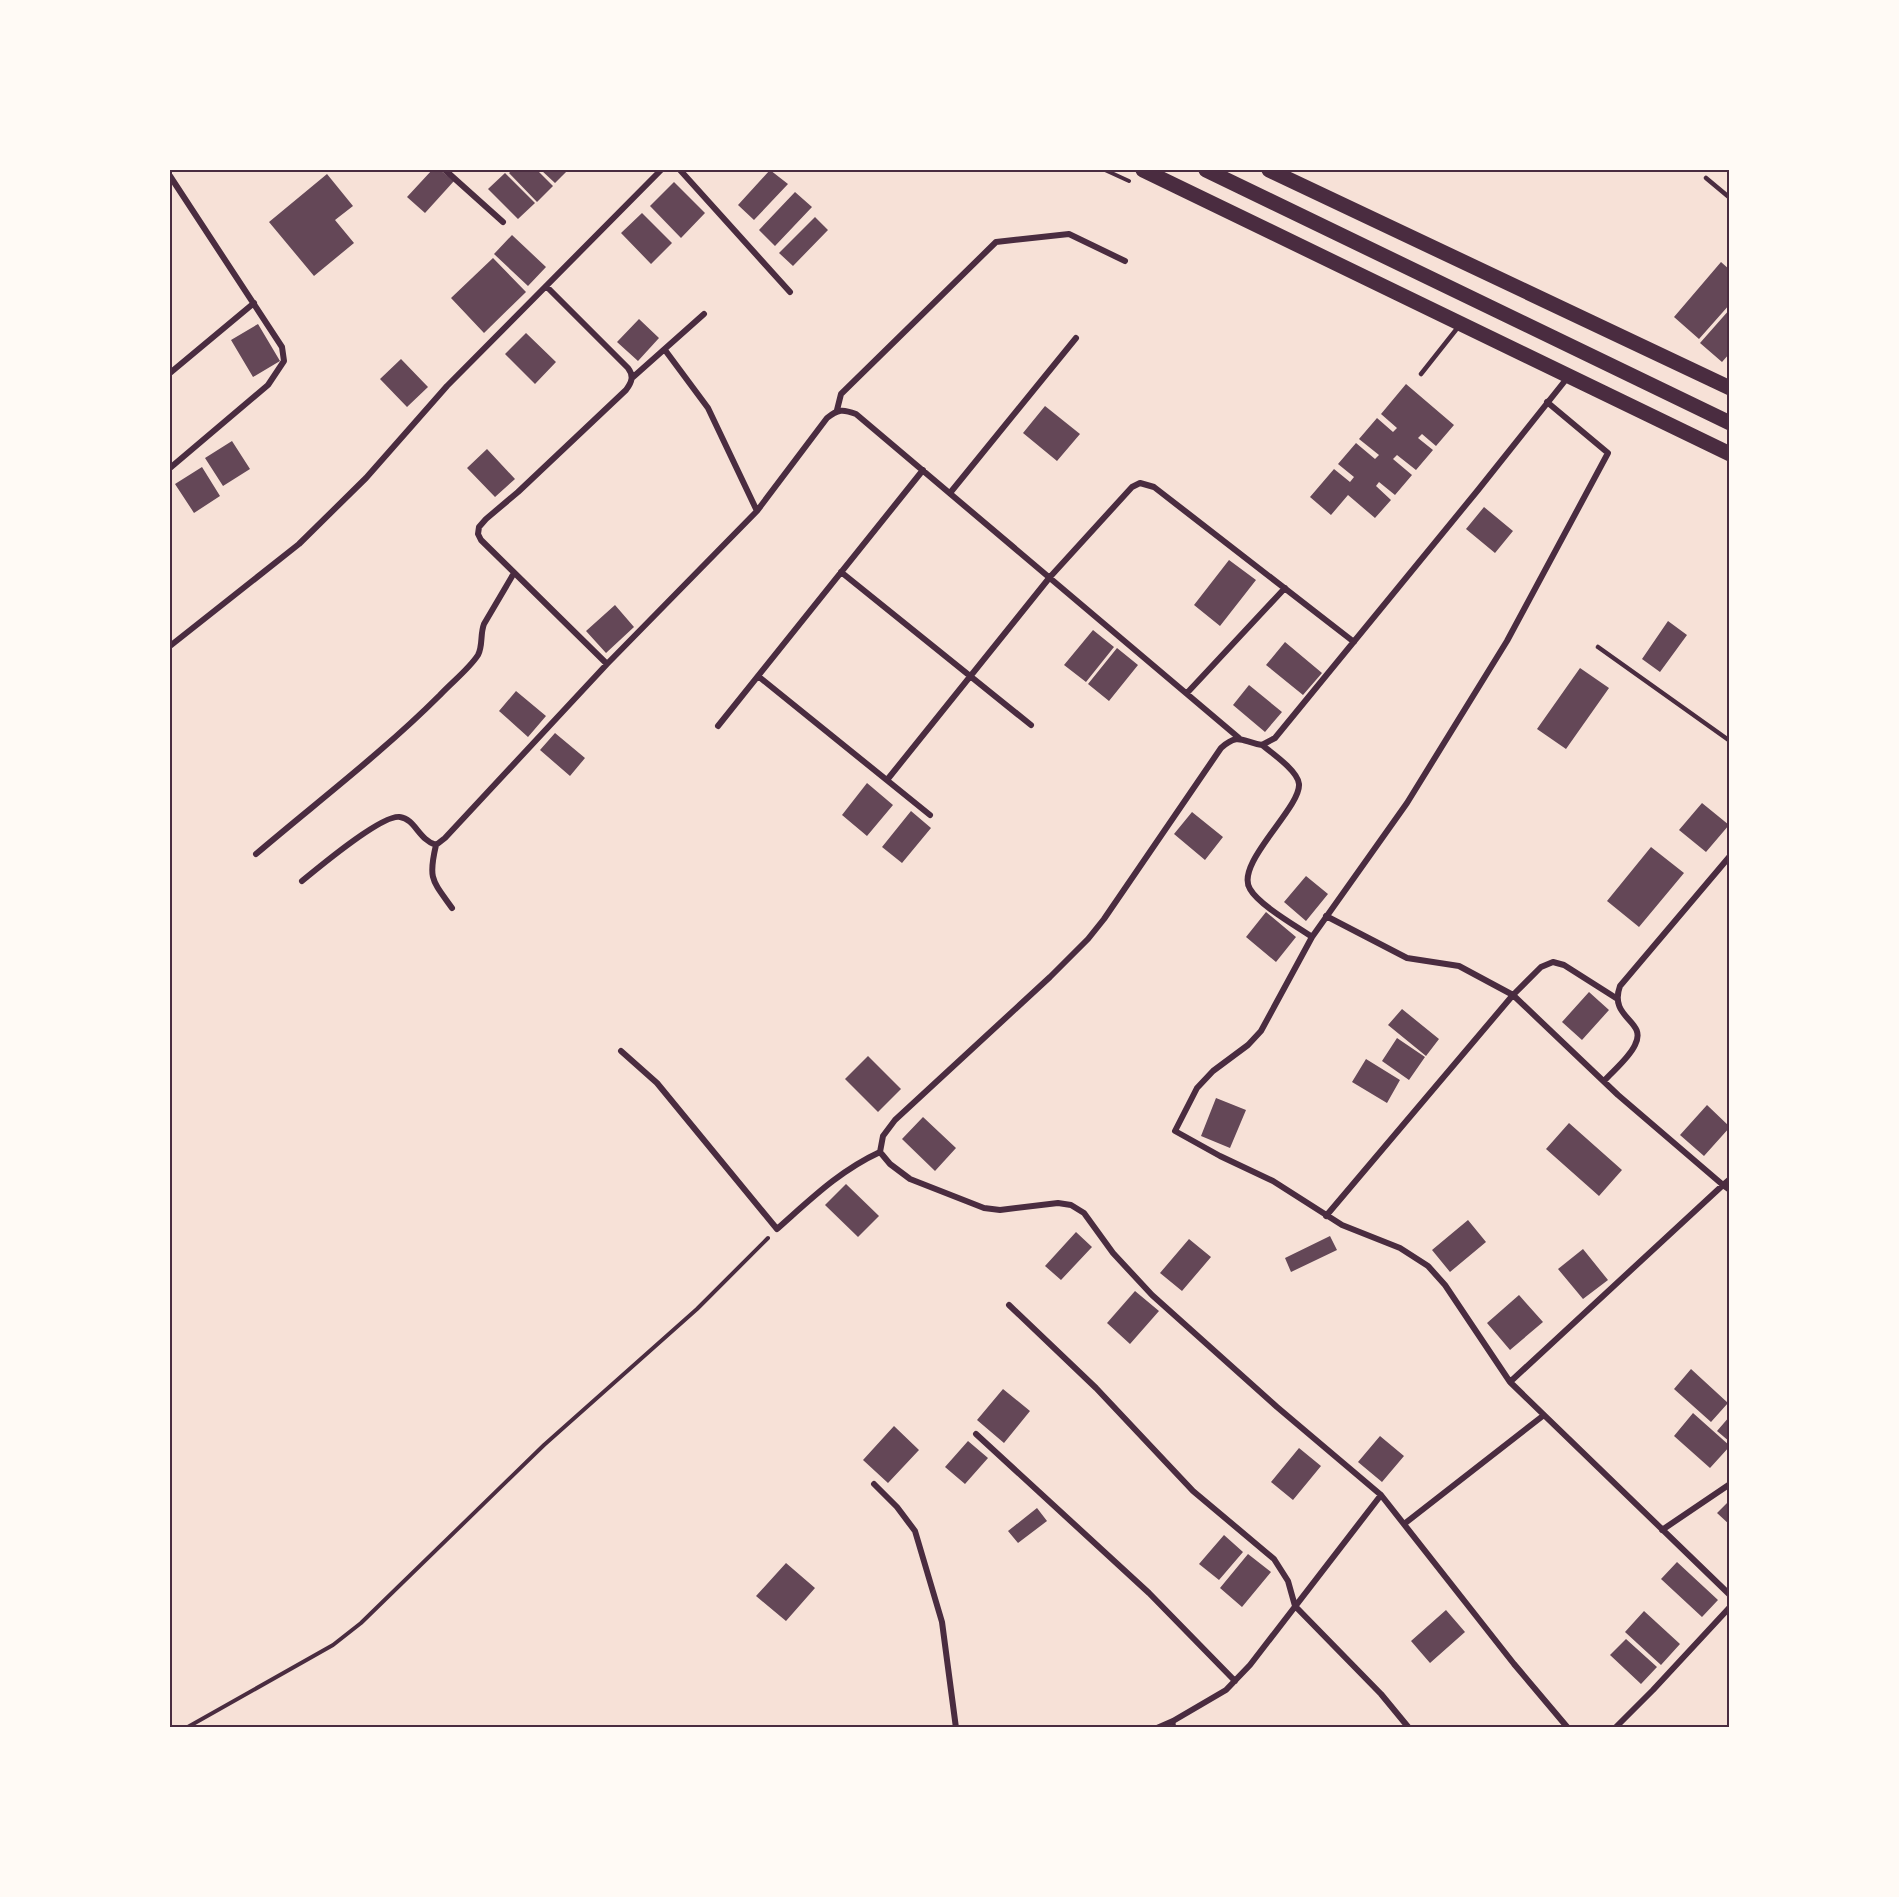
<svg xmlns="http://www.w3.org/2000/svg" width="1899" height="1897" font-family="'PT Sans',sans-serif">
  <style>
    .building { fill: #644757 }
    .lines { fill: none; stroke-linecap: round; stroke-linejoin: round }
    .path { stroke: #4a2c40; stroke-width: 4 }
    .service { stroke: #4a2c40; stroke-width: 4.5 }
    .minor { stroke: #4a2c40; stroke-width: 6 }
    .primary { stroke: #4a2c40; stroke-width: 15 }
    .neatline { fill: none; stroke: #4a2c40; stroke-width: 2 }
  </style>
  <rect width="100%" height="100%" fill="#f7e1d7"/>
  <!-- building -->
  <path class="building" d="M 432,170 L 440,170 L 454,181 L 425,213 L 407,197 Z
    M 512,170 L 537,170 L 553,186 L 537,202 L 509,173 Z
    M 541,170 L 568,170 L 555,183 Z
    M 770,170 L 788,184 L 754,220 L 738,205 Z
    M 505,173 L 535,203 L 518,219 L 488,189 Z
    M 327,174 L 353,206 L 335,220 L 354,243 L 314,276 L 269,222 Z
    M 674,182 L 705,213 L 681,238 L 650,206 Z
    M 795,192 L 812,207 L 775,246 L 759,230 Z
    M 642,213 L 672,243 L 651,264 L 621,233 Z
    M 815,217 L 828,230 L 793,266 L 779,253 Z
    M 512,235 L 546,267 L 528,286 L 494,254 Z
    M 493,258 L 526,292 L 484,333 L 451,298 Z
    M 1721,262 L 1730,270 L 1730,304 L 1699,339 L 1674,317 Z
    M 1730,309 L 1730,353 L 1722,362 L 1700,343 Z
    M 639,319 L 659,338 L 638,361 L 617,342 Z
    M 258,324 L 280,361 L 253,377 L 231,340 Z
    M 526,333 L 556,362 L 535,384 L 505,354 Z
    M 401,359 L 428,387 L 407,407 L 380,379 Z
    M 1406,384 L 1454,425 L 1436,446 L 1422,434 L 1418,438 L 1433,450 L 1416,470 L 1397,455 L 1393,459 L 1412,475 L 1395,495 L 1379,482 L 1376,486 L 1391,500 L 1375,518 L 1348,495 L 1331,515 L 1310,497 L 1334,469 L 1350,482 L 1354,477 L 1338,464 L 1356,443 L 1375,459 L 1379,455 L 1359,439 L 1377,418 L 1393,432 L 1397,428 L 1381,414 Z
    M 1045,406 L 1080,434 L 1057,461 L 1023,433 Z
    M 232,441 L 250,469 L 223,486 L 205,458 Z
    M 487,449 L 515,479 L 495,497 L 467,468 Z
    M 202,467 L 220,496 L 194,513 L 175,484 Z
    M 1484,507 L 1513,531 L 1495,553 L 1466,529 Z
    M 1229,560 L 1256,580 L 1220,626 L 1194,605 Z
    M 615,605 L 634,627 L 606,653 L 586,631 Z
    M 1668,621 L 1687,635 L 1660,672 L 1642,659 Z
    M 1093,630 L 1114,647 L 1086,682 L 1064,665 Z
    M 1285,642 L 1322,673 L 1303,695 L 1266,665 Z
    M 1117,648 L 1138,665 L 1109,701 L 1088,684 Z
    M 1580,668 L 1609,688 L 1566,749 L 1537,729 Z
    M 1249,685 L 1282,712 L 1265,732 L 1233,705 Z
    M 516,691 L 546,716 L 528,737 L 499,711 Z
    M 555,733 L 585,758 L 570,776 L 540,750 Z
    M 867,783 L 893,805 L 867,836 L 842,815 Z
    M 1702,803 L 1729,825 L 1706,852 L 1679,830 Z
    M 911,811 L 931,828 L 902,863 L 882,847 Z
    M 1192,812 L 1223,837 L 1205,860 L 1174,834 Z
    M 1651,847 L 1684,873 L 1639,927 L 1607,901 Z
    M 1306,876 L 1328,894 L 1306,921 L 1284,902 Z
    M 1266,912 L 1296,937 L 1276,962 L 1246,937 Z
    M 1589,992 L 1609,1010 L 1582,1040 L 1562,1022 Z
    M 1402,1009 L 1439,1039 L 1426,1056 L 1388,1025 Z
    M 1397,1038 L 1425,1057 L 1409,1080 L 1382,1061 Z
    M 868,1056 L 901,1089 L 878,1112 L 845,1079 Z
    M 1366,1059 L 1400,1080 L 1387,1103 L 1352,1082 Z
    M 1216,1098 L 1246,1110 L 1230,1148 L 1201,1136 Z
    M 1707,1105 L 1730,1127 L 1704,1156 L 1680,1135 Z
    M 923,1117 L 956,1148 L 935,1171 L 902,1139 Z
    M 1569,1123 L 1622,1170 L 1599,1196 L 1546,1149 Z
    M 846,1184 L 879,1216 L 858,1237 L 825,1205 Z
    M 1468,1220 L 1486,1242 L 1450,1272 L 1432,1250 Z
    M 1076,1232 L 1092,1247 L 1061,1280 L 1045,1266 Z
    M 1330,1236 L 1337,1250 L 1291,1272 L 1285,1258 Z
    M 1189,1239 L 1211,1257 L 1182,1291 L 1160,1273 Z
    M 1583,1249 L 1608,1280 L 1583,1299 L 1558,1269 Z
    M 1135,1291 L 1159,1311 L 1130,1344 L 1107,1323 Z
    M 1519,1295 L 1543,1322 L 1510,1350 L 1487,1323 Z
    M 1691,1369 L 1728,1403 L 1711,1422 L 1674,1389 Z
    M 1003,1389 L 1030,1411 L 1004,1443 L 977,1420 Z
    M 1693,1413 L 1730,1446 L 1710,1468 L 1674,1436 Z
    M 1730,1416 L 1730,1442 L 1717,1431 Z
    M 894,1426 L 919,1450 L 888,1483 L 863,1460 Z
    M 1380,1436 L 1404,1456 L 1382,1482 L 1358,1462 Z
    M 968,1441 L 988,1458 L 965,1484 L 945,1467 Z
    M 1299,1448 L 1321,1466 L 1293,1500 L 1271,1482 Z
    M 1730,1500 L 1730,1525 L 1717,1513 Z
    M 1037,1508 L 1047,1521 L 1018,1543 L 1008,1531 Z
    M 1224,1535 L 1243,1552 L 1219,1580 L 1199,1564 Z
    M 1248,1554 L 1271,1572 L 1242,1607 L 1220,1588 Z
    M 1677,1562 L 1718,1600 L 1702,1617 L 1661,1579 Z
    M 786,1563 L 815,1588 L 786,1621 L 756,1596 Z
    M 1446,1610 L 1465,1632 L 1430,1663 L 1411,1641 Z
    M 1644,1611 L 1680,1644 L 1661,1665 L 1625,1632 Z
    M 1626,1639 L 1657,1667 L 1641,1684 L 1610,1655 Z"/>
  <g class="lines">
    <!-- path -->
    <path class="path" d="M 1105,170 L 1129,181
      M 186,1728 L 333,1645 L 361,1623 L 544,1445 L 697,1309 L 768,1238"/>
    <!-- service -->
    <path class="service" d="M 1706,178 L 1730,198
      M 1421,374 L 1459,326
      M 1598,647 L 1730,741
      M 1173,1721 L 1174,1728"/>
    <!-- minor -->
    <path class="minor" d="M 445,170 L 503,222
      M 680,170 L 790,292
      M 170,176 L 282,347 L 284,361 L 268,385 L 170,468
      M 546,286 L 628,368 C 634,376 632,382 626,390 L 518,492 L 486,519 L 479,527 L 478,534 L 481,540 L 607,664
      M 665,350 L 708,408 L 757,511
      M 170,373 L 254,303
      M 632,378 L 704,314
      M 837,410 L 841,394 L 996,242 L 1069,234 L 1125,261
      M 950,493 L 1076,338
      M 841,572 L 1031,725
      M 170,646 L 299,544 L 366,478 L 447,386 L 661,170
      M 758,676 L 930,815
      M 1187,693 L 1285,588
      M 718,726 L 923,470
      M 1262,745 C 1272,753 1298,771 1299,784 C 1301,808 1234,864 1250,889 C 1259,905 1296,926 1312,937
      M 887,780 L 1050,577 L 1132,487 L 1140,483 L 1154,487 L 1354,642
      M 436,845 C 428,879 432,880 452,908
      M 256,854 C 317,802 383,752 440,695 C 452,682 469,669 478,655 C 483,646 480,634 484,624 L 514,573
      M 302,881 C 318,868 382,814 400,817 C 415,819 419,840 436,845 L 445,838 L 607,664 L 757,511 L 827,418 C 838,409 843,409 856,414 L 1239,738
      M 1326,916 L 1407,958 L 1459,966 L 1513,995 L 1618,1095 L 1723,1185 L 1730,1179
      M 621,1051 L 657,1083 L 777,1229 C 811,1199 839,1171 880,1152
      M 1604,1081 C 1614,1070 1629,1058 1635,1045 C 1648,1020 1608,1019 1620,986 L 1730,856
      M 1730,1190 L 1723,1185 L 1510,1382 L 1730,1595
      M 1326,1216 L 1513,995 L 1541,967 L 1553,962 L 1564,965 L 1616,998
      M 1009,1305 L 1096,1388 L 1193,1491 L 1274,1559 L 1288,1581 L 1295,1606 L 1381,1694 L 1409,1728
      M 1510,1382 L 1445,1285 L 1428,1266 L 1400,1248 L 1342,1225 L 1273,1181 L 1220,1156 L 1175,1131 L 1197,1088 L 1213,1071 L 1248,1045 L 1261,1031 L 1312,937 L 1407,803 L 1507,641 L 1608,453 L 1547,402
      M 976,1434 L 1149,1593 L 1235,1681
      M 874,1484 L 897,1507 L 915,1531 L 942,1622 L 956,1728
      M 1381,1495 L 1514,1664 L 1568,1728
      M 1404,1524 L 1544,1415
      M 1662,1530 L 1730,1484
      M 1157,1728 L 1173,1721 L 1226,1690 L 1250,1665 L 1381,1495 L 1277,1407 L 1152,1295 L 1113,1253 L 1084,1213 L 1071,1205 L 1058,1203 L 1000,1210 L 984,1208 L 910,1179 L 890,1164 L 880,1152 L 883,1136 L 895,1120 L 1050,977 L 1088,939 L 1104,919 L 1221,748 C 1239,732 1242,742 1262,745 L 1275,738 L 1478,490 L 1568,377
      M 1615,1728 L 1653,1690 L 1730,1607"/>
    <!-- primary -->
    <path class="primary" d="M 1143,170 L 1730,454
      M 1206,170 L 1730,423
      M 1269,170 L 1730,388"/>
  </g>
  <!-- border -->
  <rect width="1899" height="1897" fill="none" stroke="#fffaf5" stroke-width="342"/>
  <rect x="171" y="171" width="1557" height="1555" class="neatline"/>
</svg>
